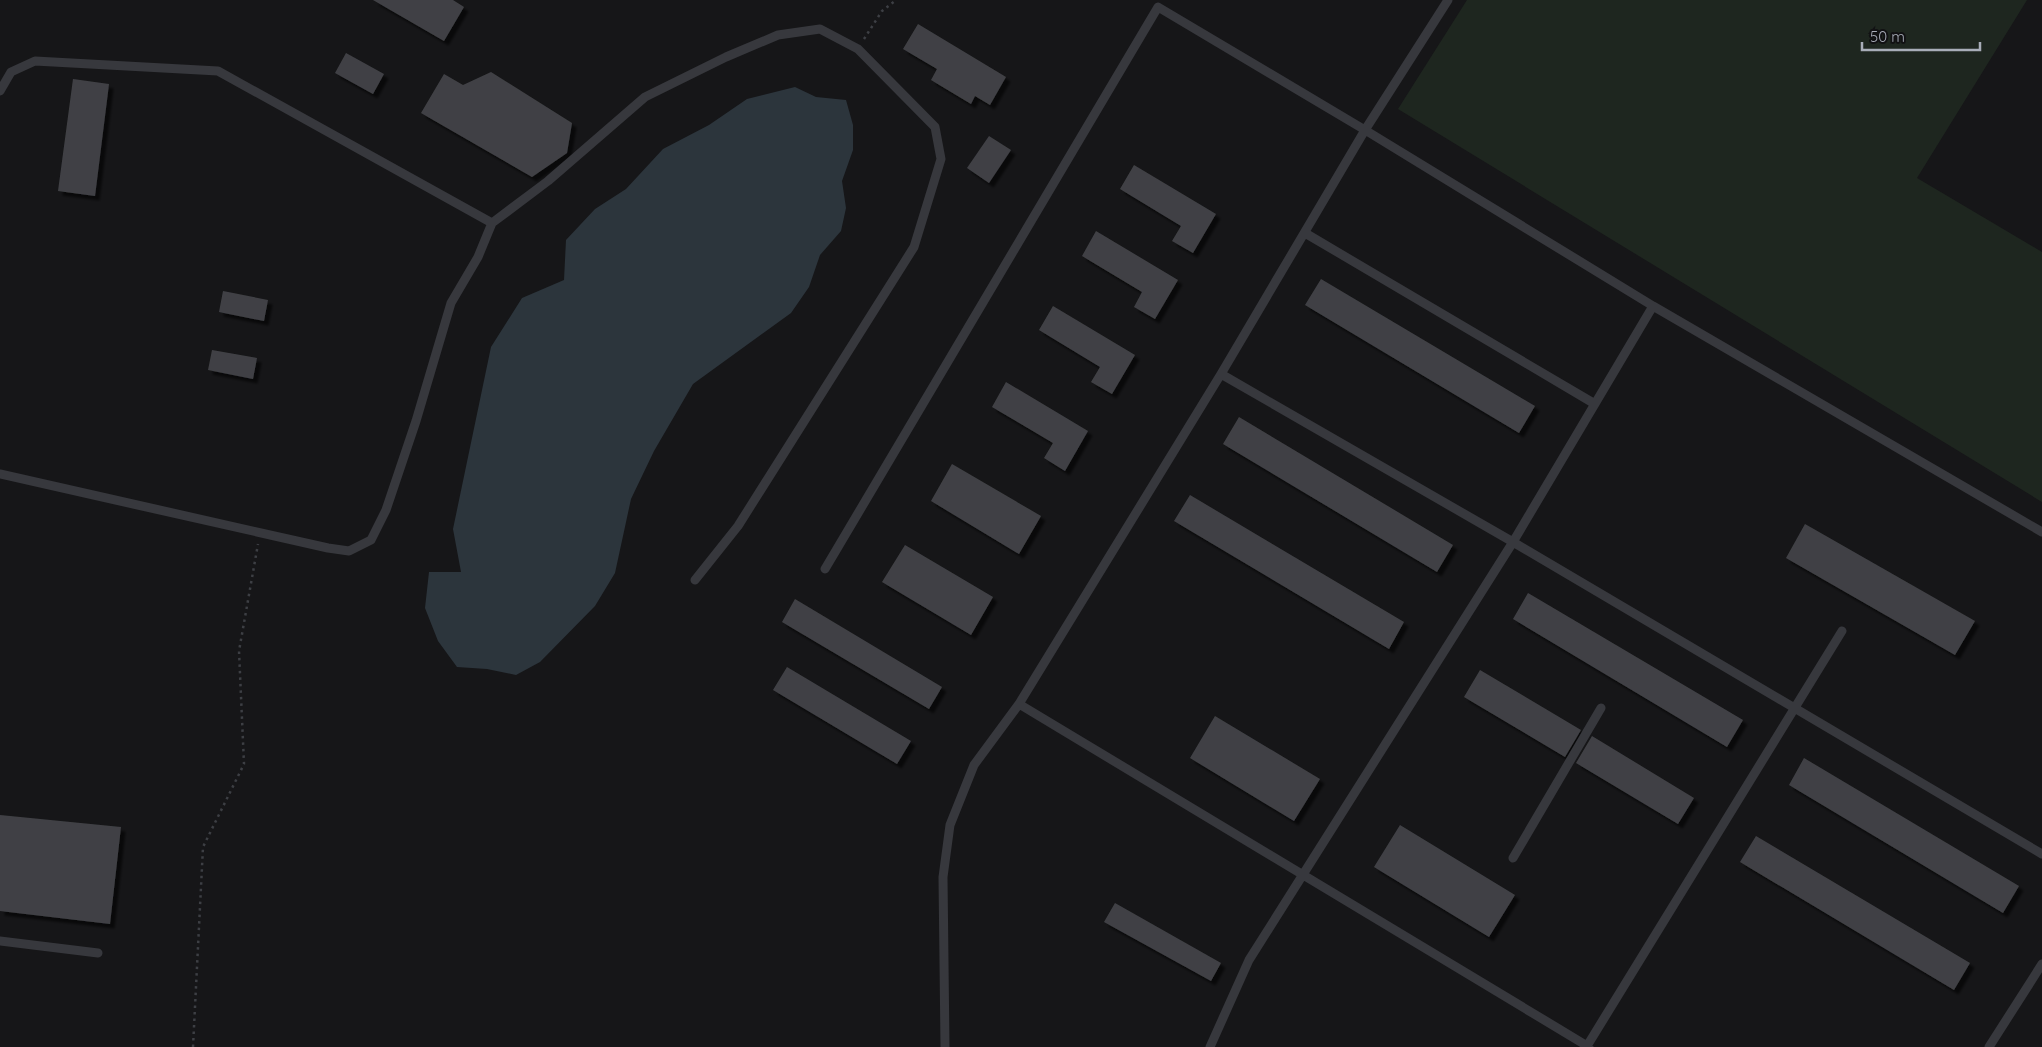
<svg xmlns="http://www.w3.org/2000/svg" width="2042" height="1047" font-family="Quicksand,sans-serif">
  <style>
    .green { fill: #1e261f }
    .water { fill: #2c353c }
    .building { fill: #404145; filter: url(#shadow) }
    .lines { fill: none; stroke-linecap: round; stroke-linejoin: round }
    .path { stroke: #3d3f44; stroke-width: 2.5; stroke-dasharray: 2.5 4; stroke-linecap: butt }
    .service { stroke: #37383d; stroke-width: 9 }
  </style>
  <defs>
    <filter id="shadow"><feDropShadow dx="4.5" dy="4.5" stdDeviation="1" flood-color="#0009"/></filter>
  </defs>
  <rect width="100%" height="100%" fill="#161618"/>
  <!-- green -->
  <path class="green" d="M 1467,0 L 2027,0 L 1917,178 L 2042,252 L 2042,502 L 1398,109 Z"/>
  <!-- water -->
  <path class="water" d="M 795,87 L 816,97 L 846,100 L 853,125 L 853,150 L 842,181 L 846,208 L 841,231 L 820,255 L 809,287 L 791,313 L 693,384 L 654,451 L 631,499 L 615,573 L 595,606 L 540,662 L 516,675 L 487,669 L 457,667 L 438,641 L 425,608 L 429,572 L 461,572 L 453,529 L 491,347 L 522,298 L 564,280 L 566,240 L 595,209 L 626,189 L 663,149 L 709,125 L 747,99 Z"/>
  <!-- building -->
  <path class="building" d="M 373,0 L 453,0 L 464,7 L 444,41 Z
    M 918,24 L 1006,77 L 990,105 L 975,96 L 971,104 L 931,80 L 937,69 L 903,49 Z
    M 346,53 L 384,74 L 373,94 L 335,73 Z
    M 491,72 L 572,123 L 567,153 L 532,177 L 421,113 L 444,74 L 463,85 Z
    M 73,79 L 109,84 L 95,196 L 58,191 Z
    M 989,136 L 1011,150 L 989,183 L 967,168 Z
    M 1134,165 L 1216,214 L 1193,253 L 1172,241 L 1181,226 L 1120,189 Z
    M 1096,231 L 1178,280 L 1155,319 L 1134,307 L 1142,292 L 1082,256 Z
    M 1321,279 L 1535,406 L 1519,433 L 1305,305 Z
    M 223,291 L 268,300 L 264,321 L 219,312 Z
    M 1053,306 L 1135,355 L 1112,394 L 1091,382 L 1100,367 L 1039,330 Z
    M 212,350 L 257,358 L 253,379 L 208,370 Z
    M 1006,382 L 1088,431 L 1065,471 L 1044,458 L 1053,443 L 992,407 Z
    M 1239,417 L 1453,545 L 1437,572 L 1223,444 Z
    M 952,464 L 1041,516 L 1019,554 L 931,501 Z
    M 1190,495 L 1404,622 L 1389,649 L 1174,521 Z
    M 1805,524 L 1975,621 L 1955,655 L 1786,558 Z
    M 905,545 L 993,597 L 971,635 L 882,582 Z
    M 1528,593 L 1743,720 L 1727,747 L 1513,619 Z
    M 795,599 L 942,687 L 929,709 L 782,622 Z
    M 787,667 L 911,741 L 897,764 L 773,690 Z
    M 1480,670 L 1581,730 L 1565,757 L 1464,697 Z
    M 1215,716 L 1320,779 L 1294,821 L 1190,758 Z
    M 1592,736 L 1694,798 L 1678,824 L 1576,763 Z
    M 1804,758 L 2019,886 L 2003,913 L 1789,785 Z
    M 0,815 L 121,827 L 110,924 L 0,911 Z
    M 1400,825 L 1515,895 L 1489,937 L 1374,867 Z
    M 1756,836 L 1970,963 L 1954,990 L 1740,862 Z
    M 1115,903 L 1221,963 L 1211,981 L 1104,922 Z"/>
  <g class="lines">
    <!-- path -->
    <path class="path" d="M 864,39 L 882,11 L 896,0
      M 193,1047 L 203,847 L 244,764 L 239,651 L 258,544"/>
    <!-- service -->
    <path class="service" d="M 0,91 L 11,72 L 35,61 L 218,71 L 492,223
      M 1305,233 L 1595,404
      M 1221,374 L 1513,542 L 2042,854
      M 0,474 L 328,548 L 349,551 L 371,540 L 386,510 L 416,421 L 451,303 L 478,257 L 492,223 L 548,181 L 645,97 L 726,57 L 778,35 L 820,29 L 858,49 L 935,127 L 941,159 L 914,247 L 738,526 L 695,580
      M 825,569 L 1158,7 L 1365,130 L 1653,306 L 2042,532
      M 1019,704 L 1589,1047
      M 1513,858 L 1601,708
      M 0,941 L 98,953
      M 1587,1046 L 1842,631
      M 945,1047 L 943,877 L 950,825 L 974,765 L 1019,704 L 1221,374 L 1365,130 L 1448,0
      M 1210,1047 L 1249,960 L 1513,542 L 1653,306
      M 1989,1047 L 2042,964"/>
  </g>
  <!-- scale -->
  <path d="M1862 42v8h118v-8" fill="none" stroke="#a8adb8" stroke-width="2.5"/>
  <text x="1870" y="42" font-size="15" fill="#a8adb8" stroke="#111113" stroke-width="4" paint-order="stroke">50 m</text>
</svg>
